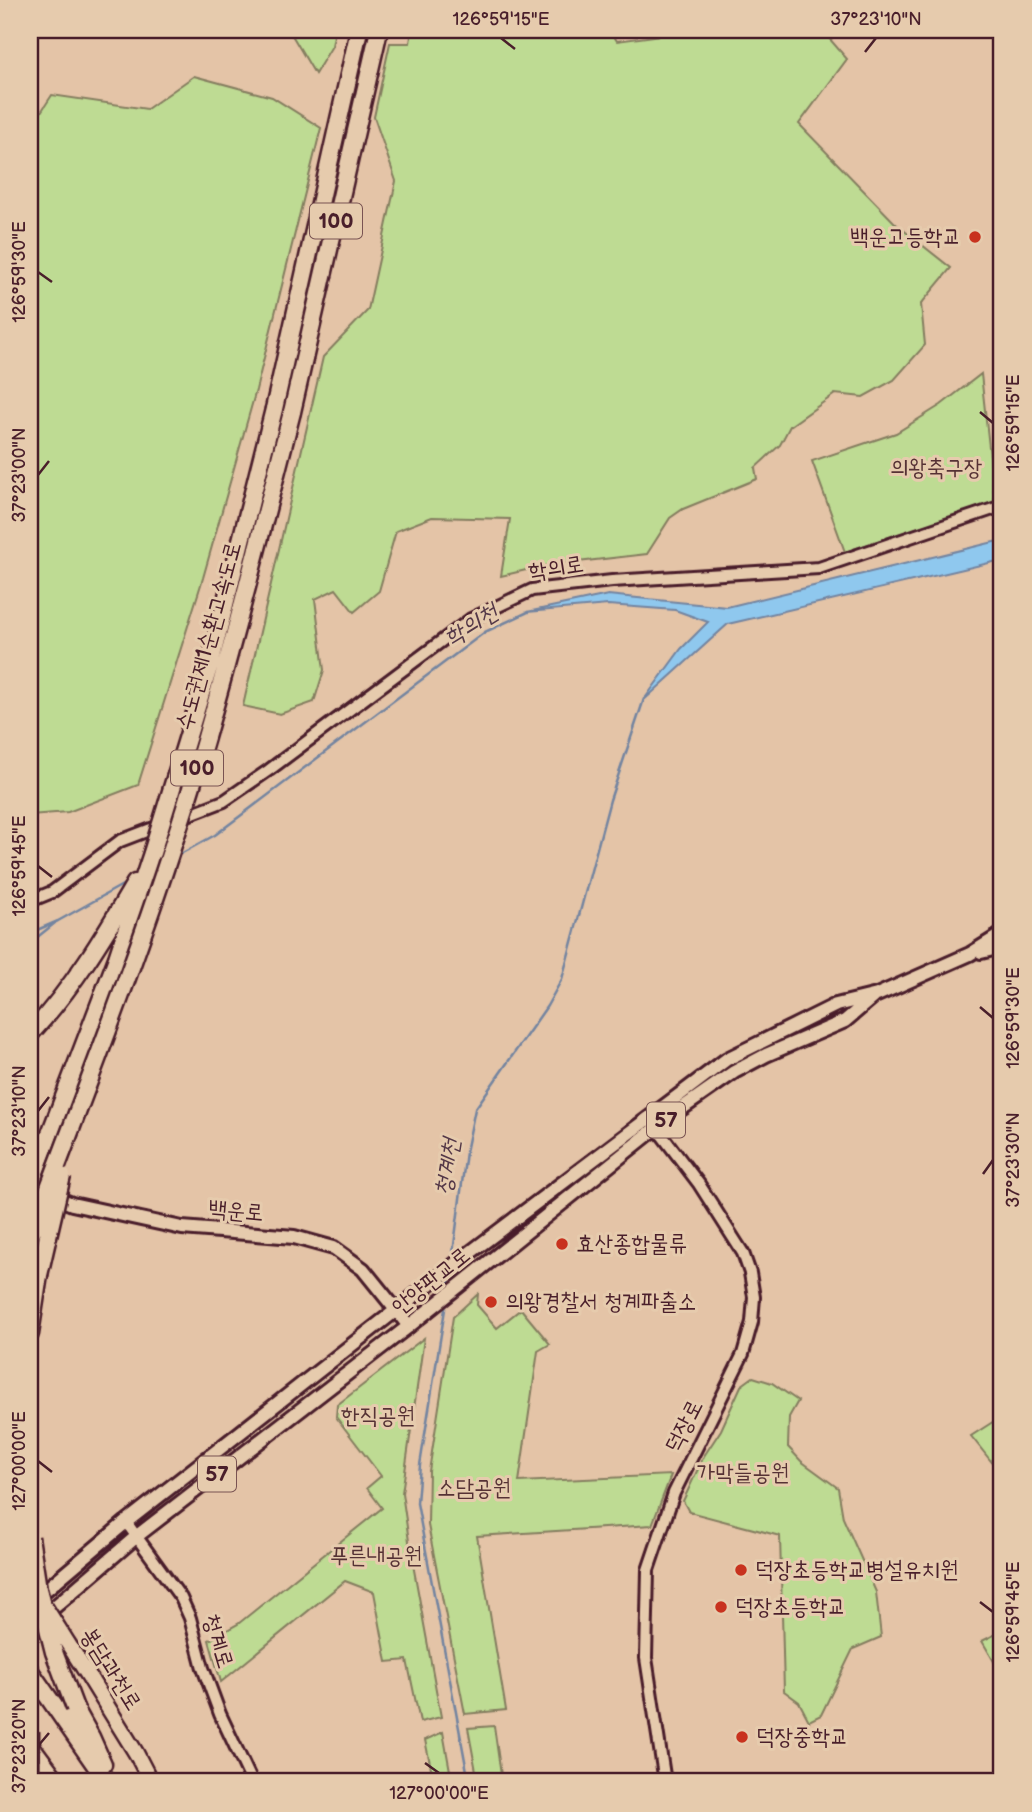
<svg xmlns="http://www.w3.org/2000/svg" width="1032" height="1812" font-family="'Balsamiq Sans','Poor Story',sans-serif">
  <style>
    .green { fill: #bedb93; stroke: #847d5f; stroke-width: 2 }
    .water { fill: #8fc8ee; stroke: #7384a0; stroke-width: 2 }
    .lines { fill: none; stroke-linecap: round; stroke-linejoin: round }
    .stream { stroke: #7384a0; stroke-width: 2.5 }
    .tertiary-casing { stroke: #4a1f2b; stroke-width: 16 }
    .secondary-casing { stroke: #4a1f2b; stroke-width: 18 }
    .primary-casing { stroke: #4a1f2b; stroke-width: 18 }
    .trunk-casing { stroke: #4a1f2b; stroke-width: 19 }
    .motorway-casing { stroke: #4a1f2b; stroke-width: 21 }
    .tertiary { stroke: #e6cbad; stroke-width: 10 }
    .secondary { stroke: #e6cbad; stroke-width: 12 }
    .primary { stroke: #e6cbad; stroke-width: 12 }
    .trunk { stroke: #e6cbad; stroke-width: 14 }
    .motorway { stroke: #e6cbad; stroke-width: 16 }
    .trunk-bridge-casing { stroke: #4a1f2b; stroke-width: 19; stroke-linecap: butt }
    .motorway-bridge-casing { stroke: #4a1f2b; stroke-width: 21; stroke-linecap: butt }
    .trunk-bridge { stroke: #e6cbad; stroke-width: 14 }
    .motorway-bridge { stroke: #e6cbad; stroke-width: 16 }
    .ticks { fill: none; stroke: #4a1f2b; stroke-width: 2.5 }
    .poi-dot { fill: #c8321e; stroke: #e6cbad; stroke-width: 2.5 }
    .labels { text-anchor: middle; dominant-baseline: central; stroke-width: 6; stroke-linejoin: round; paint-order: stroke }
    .shield { fill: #e6cbad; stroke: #795352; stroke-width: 2 }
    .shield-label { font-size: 21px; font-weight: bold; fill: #4a1f2b }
    .poi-label { font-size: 23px; fill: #4a1f2b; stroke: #e6cbad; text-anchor: start }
    .park-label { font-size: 23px; fill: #563235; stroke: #e6cbad }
    .street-label { font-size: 23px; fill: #4a1f2b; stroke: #e6cbad }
    .water-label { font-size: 24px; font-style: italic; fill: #543848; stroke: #e6cbad }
    .neatline { fill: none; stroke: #4a1f2b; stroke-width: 2.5 }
    .ticks-label { font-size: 18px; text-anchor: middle; fill: #4a1f2b }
  </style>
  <rect width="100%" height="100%" fill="#e4c4a7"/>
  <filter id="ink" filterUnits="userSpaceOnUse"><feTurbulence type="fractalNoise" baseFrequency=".0143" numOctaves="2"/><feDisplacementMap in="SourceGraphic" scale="14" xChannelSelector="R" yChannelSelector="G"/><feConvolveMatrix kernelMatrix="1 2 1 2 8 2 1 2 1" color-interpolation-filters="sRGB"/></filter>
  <g filter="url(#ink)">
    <!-- green -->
    <path class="green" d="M 289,30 L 335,30 L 332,46 L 315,74 Z
      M 412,30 L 610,30 L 617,41 L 699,30 L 822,30 L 847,59 L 799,124 L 897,225 L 951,268 L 921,304 L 925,345 L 894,380 L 863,397 L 835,394 L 790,426 L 780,445 L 755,468 L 757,479 L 683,509 L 670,518 L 647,554 L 543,566 L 501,576 L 510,519 L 432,517 L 396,531 L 379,591 L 354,612 L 336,589 L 315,599 L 324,670 L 314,702 L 280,714 L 243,706 L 323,357 L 368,310 L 396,181 L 374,117 L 390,43 L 410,43 Z
      M 194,76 L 272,97 L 321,128 L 256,390 L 203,578 L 138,785 L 68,812 L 30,815 L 30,129 L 52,95 L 147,109 Z
      M 981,374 L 995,502 L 845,552 L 812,461 L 896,433 L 941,405 Z
      M 478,1294 L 477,1305 L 497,1328 L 521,1309 L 550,1344 L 538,1351 L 519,1482 L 671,1475 L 652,1525 L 477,1536 L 506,1710 L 465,1714 L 428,1525 L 429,1471 L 453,1317 Z
      M 424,1338 L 402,1493 L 410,1548 L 441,1717 L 420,1722 L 407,1660 L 387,1662 L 374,1592 L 345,1581 L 221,1682 L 209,1640 L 238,1624 L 382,1508 L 367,1488 L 381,1476 L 336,1417 L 337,1405 Z
      M 753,1377 L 772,1383 L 798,1401 L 789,1417 L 788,1447 L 801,1461 L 838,1488 L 843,1518 L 876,1592 L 881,1637 L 853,1649 L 821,1715 L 809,1721 L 799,1702 L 784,1691 L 780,1536 L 689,1512 L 683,1501 L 704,1456 L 721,1430 L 741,1386 Z
      M 1002,1416 L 1002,1475 L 971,1436 Z
      M 1002,1631 L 1002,1675 L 982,1641 Z
      M 494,1726 L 502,1782 L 478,1782 L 468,1728 Z
      M 443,1732 L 452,1782 L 434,1782 L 425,1740 Z"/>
    <!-- water -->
    <path class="water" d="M 1002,540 L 1002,560 L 728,624 L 643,701 L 681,649 L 708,622 L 675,610 L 608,605 L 527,612 L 608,595 L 727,607 Z"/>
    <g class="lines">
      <!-- stream -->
      <path class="stream" d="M 175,857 L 215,835 L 485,632 L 528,612
        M 30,933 L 58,921 L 126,883
        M 30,943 L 55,923
        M 452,1261 L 466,1152 L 475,1109 L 547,1006 L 562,979 L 610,800 L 644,699
        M 448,1289 L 450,1275
        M 446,1303 L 420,1465 L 417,1503 L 469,1782"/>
      <defs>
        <path id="tertiary" d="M 30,901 L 52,892 L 120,841 L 224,801 L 269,770 L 471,619 L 532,590 L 612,581 L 819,568 L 1002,506
          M 652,1122 L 699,1184 L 743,1253 L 750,1273 L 754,1297 L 752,1322 L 743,1354 L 674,1493 L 648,1570 L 646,1658 L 665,1782
          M 126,1522 L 181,1598 L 190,1618 L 203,1668 L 220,1714 L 252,1782"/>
        <path id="secondary" d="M 50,1195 L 72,1204 L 182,1228 L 294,1237 L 334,1248 L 363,1269 L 409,1326"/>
        <path id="primary" d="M 981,952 L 1002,947
          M 30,1603 L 126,1522 L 455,1264 L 727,1059 L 836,1005 L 877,995 L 970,954 L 1002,934
          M 30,1628 L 137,1536 L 409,1326 L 671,1116 L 734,1072 L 766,1055 L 845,1021 L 873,997"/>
        <path id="trunk" d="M 91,1680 L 136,1753 L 151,1782
          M 30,1743 L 59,1782"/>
        <path id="motorway" d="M 274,409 L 359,30
          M 292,412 L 379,30
          M 30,1034 C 72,989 104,936 135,883
          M 30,1186 L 117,958 L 152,853
          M 30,1334 L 39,1275
          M 30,1671 L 107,1782
          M 75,1708 L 91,1737 L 103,1764"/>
      </defs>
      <!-- tertiary casing -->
      <use href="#tertiary" class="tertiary-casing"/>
      <!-- secondary casing -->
      <use href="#secondary" class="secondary-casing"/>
      <!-- primary casing -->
      <use href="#primary" class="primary-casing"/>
      <!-- trunk casing -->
      <use href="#trunk" class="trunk-casing"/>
      <!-- motorway casing -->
      <use href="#motorway" class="motorway-casing"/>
      <!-- tertiary -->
      <use href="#tertiary" class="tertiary"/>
      <!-- secondary -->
      <use href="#secondary" class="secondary"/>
      <!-- primary -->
      <use href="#primary" class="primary"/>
      <!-- trunk -->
      <use href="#trunk" class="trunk"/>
      <!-- motorway -->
      <use href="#motorway" class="motorway"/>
      <defs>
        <path id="trunk-bridge" d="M 45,1607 L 91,1680"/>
        <path id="motorway-bridge" d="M 152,853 L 210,664 L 274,409
          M 30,1238 C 86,1088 145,939 192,785 C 229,662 260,536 292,412
          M 39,1275 L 62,1176
          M 30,1537 L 38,1589 L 54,1652 L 75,1708
          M 30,1731 L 30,1776"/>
      </defs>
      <!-- trunk-bridge casing -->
      <use href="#trunk-bridge" class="trunk-bridge-casing"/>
      <!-- motorway-bridge casing -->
      <use href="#motorway-bridge" class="motorway-bridge-casing"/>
      <!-- trunk-bridge -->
      <use href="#trunk-bridge" class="trunk-bridge"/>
      <!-- motorway-bridge -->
      <use href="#motorway-bridge" class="motorway-bridge"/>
    </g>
  </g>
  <!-- ticks -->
  <path class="ticks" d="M 501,38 L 515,49M 865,52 L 876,38M 38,272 L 52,282M 980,412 L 993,423M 38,475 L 49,461M 38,866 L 52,877M 980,1007 L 993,1018M 38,1111 L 49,1097M 983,1174 L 993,1160M 38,1461 L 52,1472M 980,1602 L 993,1612M 38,1746 L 49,1733M 425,1763 L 439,1773"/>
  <!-- markers -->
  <g class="poi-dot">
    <circle cx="975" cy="237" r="7"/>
    <circle cx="562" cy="1244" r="7"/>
    <circle cx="491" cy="1302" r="7"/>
    <circle cx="741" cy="1570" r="7"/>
    <circle cx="721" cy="1607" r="7"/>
    <circle cx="742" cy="1737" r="7"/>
  </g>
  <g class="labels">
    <!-- shield labels -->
    <g class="shield">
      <rect x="310" y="203.5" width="52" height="35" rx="5"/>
      <rect x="171" y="750.5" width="52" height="35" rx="5"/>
      <rect x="647" y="1102.5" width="38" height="35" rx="5"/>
      <rect x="198" y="1456.5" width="38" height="35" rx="5"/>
    </g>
    <g class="shield-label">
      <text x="336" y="221">100</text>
      <text x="197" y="768">100</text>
      <text x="666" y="1120">57</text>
      <text x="217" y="1474">57</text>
    </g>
    <!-- poi labels -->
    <g class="poi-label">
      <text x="961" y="237" text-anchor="end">백운고등학교</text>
      <text x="576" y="1244">효산종합물류</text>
      <text x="505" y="1302">의왕경찰서 청계파출소</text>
      <text x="755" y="1570">덕장초등학교병설유치원</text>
      <text x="735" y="1607">덕장초등학교</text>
      <text x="756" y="1737">덕장중학교</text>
    </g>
    <!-- park labels -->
    <g class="park-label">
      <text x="936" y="468">의왕축구장</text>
      <text x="378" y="1416">한직공원</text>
      <text x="743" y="1473">가막들공원</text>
      <text x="474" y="1488">소담공원</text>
      <text x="376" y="1556">푸른내공원</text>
    </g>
    <!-- street labels -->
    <g class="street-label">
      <text transform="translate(556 568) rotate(-9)">학의로</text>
      <text transform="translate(209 636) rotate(-75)">수도권제1순환고속도로</text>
      <text transform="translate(236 1211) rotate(5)">백운로</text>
      <text transform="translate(431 1281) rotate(-39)">안양판교로</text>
      <text transform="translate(684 1426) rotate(-63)">덕장로</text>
      <text transform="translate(218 1641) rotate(73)">청계로</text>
      <text transform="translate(111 1669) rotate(58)">봉담과천로</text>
    </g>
    <!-- water labels -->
    <g class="water-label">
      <text transform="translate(471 625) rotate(-32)">학의천</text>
      <text transform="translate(447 1167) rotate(-81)">청계천</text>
    </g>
  </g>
  <!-- margin -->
  <rect width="1032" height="1812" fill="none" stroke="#e6cbad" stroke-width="77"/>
  <rect x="38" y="38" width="955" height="1735" class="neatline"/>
  <g class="ticks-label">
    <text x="501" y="25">126°59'15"E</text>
    <text x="876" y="25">37°23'10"N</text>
    <text transform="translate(19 272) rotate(-90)" y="6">126°59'30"E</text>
    <text transform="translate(1013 423) rotate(-90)" y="6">126°59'15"E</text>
    <text transform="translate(19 475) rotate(-90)" y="6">37°23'00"N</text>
    <text transform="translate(19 866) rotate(-90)" y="6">126°59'45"E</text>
    <text transform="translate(1013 1018) rotate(-90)" y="6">126°59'30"E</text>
    <text transform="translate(19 1111) rotate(-90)" y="6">37°23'10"N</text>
    <text transform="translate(1013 1160) rotate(-90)" y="6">37°23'30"N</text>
    <text transform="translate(19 1461) rotate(-90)" y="6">127°00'00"E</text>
    <text transform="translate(1013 1612) rotate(-90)" y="6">126°59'45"E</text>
    <text transform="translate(19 1746) rotate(-90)" y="6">37°23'20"N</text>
    <text x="439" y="1799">127°00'00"E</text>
  </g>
</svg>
